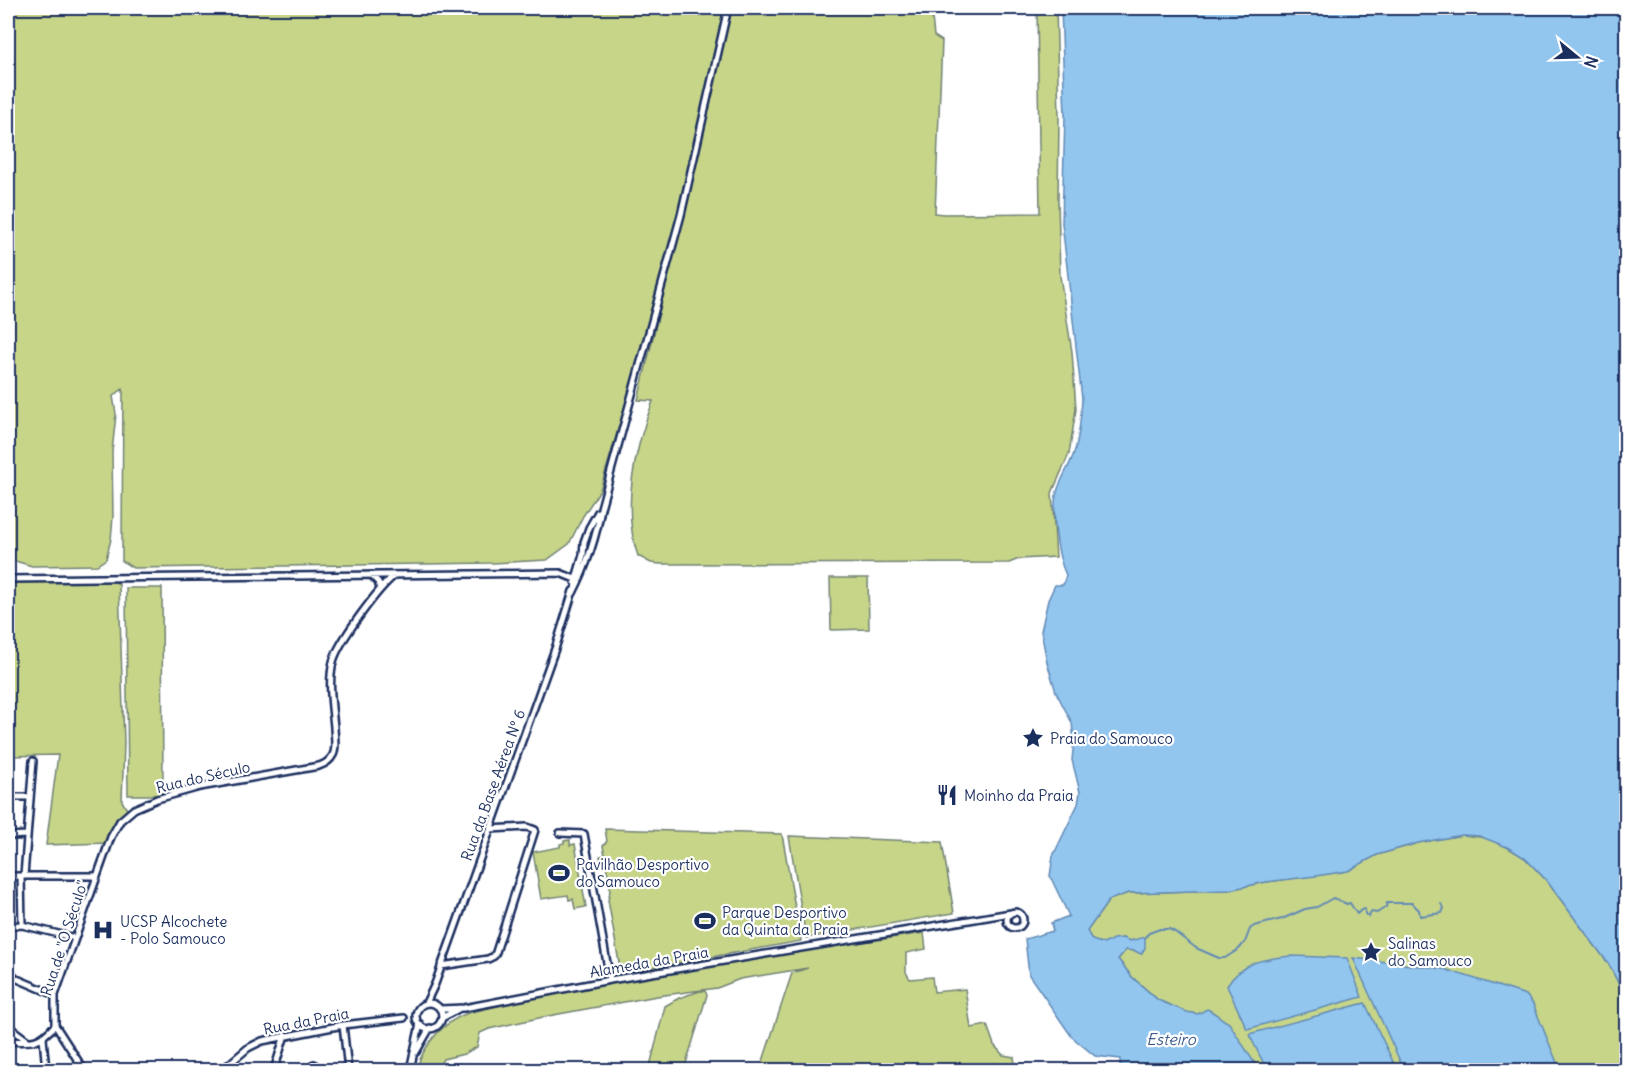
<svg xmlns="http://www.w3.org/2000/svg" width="1634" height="1078" font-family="Delius,sans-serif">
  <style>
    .green { fill: #c7d589; stroke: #718274; stroke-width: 1.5 }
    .water { fill: #92c6ef; stroke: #628ab5; stroke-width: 1.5 }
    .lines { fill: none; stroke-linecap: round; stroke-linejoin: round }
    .stream { stroke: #628ab5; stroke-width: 2 }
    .minor-casing { stroke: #1b2f5e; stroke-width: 10 }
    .minor { stroke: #fff; stroke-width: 5 }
    .labels { text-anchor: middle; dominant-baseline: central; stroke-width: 4.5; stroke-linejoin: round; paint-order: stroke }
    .poi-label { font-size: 15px; fill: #1b2f5e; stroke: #fff; text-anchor: start }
    .street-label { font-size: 15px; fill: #1b2f5e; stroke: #fff }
    .water-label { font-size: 16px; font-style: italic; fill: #3f5c8a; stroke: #fff }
  </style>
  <rect width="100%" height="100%" fill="#fff"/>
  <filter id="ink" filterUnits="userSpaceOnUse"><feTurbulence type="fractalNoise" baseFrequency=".0167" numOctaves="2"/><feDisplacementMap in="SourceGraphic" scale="12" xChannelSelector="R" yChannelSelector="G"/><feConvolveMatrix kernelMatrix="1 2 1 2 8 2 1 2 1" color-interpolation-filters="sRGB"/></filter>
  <g filter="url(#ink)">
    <!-- green -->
    <path class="green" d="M 8,8 L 725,8 L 671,242 L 631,386 L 600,490 L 583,516 L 569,544 L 547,560 L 492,563 L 133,568 L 122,561 L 122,544 L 123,389 L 113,396 L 116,414 L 112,452 L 113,517 L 111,539 L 106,559 L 97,565 L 32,566 L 8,559 Z
      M 732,8 L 931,8 L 934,36 L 942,41 L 935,213 L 944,214 L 1040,213 L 1037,8 L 1056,8 L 1059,117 L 1058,200 L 1060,276 L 1072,352 L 1076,409 L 1069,454 L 1052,493 L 1056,557 L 1019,559 L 1009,563 L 661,564 L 651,563 L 638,556 C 621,508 635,448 653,401 L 638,400 Z
      M 830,578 L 868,578 L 869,629 L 831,630 Z
      M 113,581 L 119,584 L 124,743 L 122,801 L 129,813 L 120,821 L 108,843 L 46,845 L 58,755 L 8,756 L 8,582 Z
      M 126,588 L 162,588 L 163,795 L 128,795 Z
      M 605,829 L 782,834 L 801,941 L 627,972 L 625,975 L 624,968 L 620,968 L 608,900 C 613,887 607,874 605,861 L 601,861 L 600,856 L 605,855 L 603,846 L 607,841 Z
      M 1462,835 L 1489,838 L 1507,847 L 1525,858 L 1546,880 L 1608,963 L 1626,998 L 1626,1070 L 1129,1070 L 1120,1065 L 1158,1000 L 1132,977 L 1118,959 L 1126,950 L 1135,951 L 1145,938 L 1129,941 L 1123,938 L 1104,944 L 1092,940 L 1087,931 L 1109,900 L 1128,893 L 1228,890 L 1266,882 L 1347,871 L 1377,855 L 1418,843 Z
      M 789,836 L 942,842 L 954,913 L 806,938 Z
      M 570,840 L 570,845 L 575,844 L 586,907 L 575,909 L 573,899 L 569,900 L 568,895 L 541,899 L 533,852 L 560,847 L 560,844 L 564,843 L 564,841 Z
      M 924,933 L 926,949 L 906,953 L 906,972 L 910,979 L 932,977 L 934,992 L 965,989 L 971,1028 L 987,1025 L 994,1045 L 1003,1055 L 1014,1057 L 1016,1070 L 760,1070 L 792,973 L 808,968 L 740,979 L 717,988 L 657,996 L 548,1016 L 489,1029 L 480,1033 L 477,1047 L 464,1054 L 443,1059 L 437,1070 L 416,1070 C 425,1043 441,1023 468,1013 L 601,982 L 611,983 L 694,967 Z
      M 700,991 L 705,991 L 707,995 L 684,1070 L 649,1070 L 665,1006 L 679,998 Z"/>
    <!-- water -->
    <path class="water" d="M 1061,8 L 1626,8 L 1626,998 L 1608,963 L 1546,880 L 1525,858 L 1507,847 L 1479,836 L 1462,835 L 1418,843 L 1377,855 L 1348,871 L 1316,876 L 1266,882 L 1228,890 L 1128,893 L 1109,900 L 1087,931 L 1092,940 L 1104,944 L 1113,939 L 1123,938 L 1130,941 L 1145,937 L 1145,948 L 1141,954 L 1135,951 L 1126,950 L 1118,959 L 1132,977 L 1158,1000 L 1187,1012 L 1198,1014 L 1207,1009 C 1216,1013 1221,1019 1229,1023 L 1259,1070 L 1129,1070 L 1120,1065 L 1120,1059 L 1095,1056 L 1072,1037 L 1029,975 L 1025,939 L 1053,931 L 1051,923 L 1069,916 L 1050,876 L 1053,856 L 1078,804 L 1080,792 L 1072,760 L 1074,741 L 1072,723 L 1056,692 L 1047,662 L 1041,631 L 1048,600 L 1055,585 L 1063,585 L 1066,575 C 1057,557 1051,512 1057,492 C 1061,477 1071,465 1075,450 C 1080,433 1081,416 1082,399 L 1062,223 L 1065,116 Z
      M 1292,956 L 1347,958 L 1362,997 L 1247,1029 L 1227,986 C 1244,960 1263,959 1292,956 Z
      M 1353,958 L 1444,969 L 1526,995 L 1533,1004 L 1560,1070 L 1404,1070 Z
      M 1365,1003 L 1397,1070 L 1267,1070 L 1249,1034 Z"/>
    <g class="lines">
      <!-- stream -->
      <path class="stream" d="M 1145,937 L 1149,933 L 1160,929 L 1169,929 L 1175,932 L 1196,948 L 1219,958 L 1225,958 L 1239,949 L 1245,942 L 1250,929 L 1254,926 L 1282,919 L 1305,909 L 1317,907 L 1333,898 L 1347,904 L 1350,903 L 1357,914 L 1361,910 L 1365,909 L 1365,914 L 1369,917 L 1371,912 L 1377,913 L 1386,907 L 1387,903 L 1412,903 L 1419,910 L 1420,916 L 1442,913 L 1444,908 L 1441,904"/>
      <defs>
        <path id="minor" d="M 371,575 L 378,582 L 380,589
          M 8,579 L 560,573 L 575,579
          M 575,582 L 583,555 L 584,542 L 589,528 L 598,512
          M 573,593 C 586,568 597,535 601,508 L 681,215 L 728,8
          M 8,797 L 30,797
          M 560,833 L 584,834 L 610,980
          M 8,836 L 27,835
          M 8,876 L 97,876
          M 21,876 L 22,925
          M 24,876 L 33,761
          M1007 920a8 8 0 1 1 16 0a8 8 0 1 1-16 0Z
          M 8,926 L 22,925 L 75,938
          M 441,966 L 488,959 L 494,956 L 496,952 L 535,830 L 527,827 L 490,829
          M 8,967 L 15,978 L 55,995
          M 426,1003 L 435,984 L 556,646 L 573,591
          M416 1016a13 13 0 1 1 26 0a13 13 0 1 1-26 0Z
          M 440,1009 L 464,1008 L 610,980 L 1011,913
          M 442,1018 L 460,1008
          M 55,1025 L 84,1070
          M 343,1025 L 348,1070
          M 8,1026 L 28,1041
          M 43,1038 L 46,1070
          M 8,1041 C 31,1042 39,1044 55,1025 L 55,995 L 111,837 L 120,821 L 134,809 L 157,799 L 200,787 L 319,766 C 325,764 330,761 333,755 C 337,747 334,736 334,727 C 332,706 328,682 333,662 C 338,642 379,587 395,575
          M 416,1052 L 430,1028
          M 222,1070 L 248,1048 L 262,1041 L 343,1025 L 404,1018
          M 274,1070 L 285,1035
          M 312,1070 L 314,1064
          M 410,1070 L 420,1024"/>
      </defs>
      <!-- minor casing -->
      <use href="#minor" class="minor-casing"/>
      <!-- minor -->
      <use href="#minor" class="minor"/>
    </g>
  </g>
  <!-- icons -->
  <defs>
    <symbol id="sight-bare" viewBox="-9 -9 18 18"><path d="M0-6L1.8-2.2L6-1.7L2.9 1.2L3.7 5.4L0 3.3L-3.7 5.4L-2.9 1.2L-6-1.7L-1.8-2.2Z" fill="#1b2f5e" stroke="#fff" stroke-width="2.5" paint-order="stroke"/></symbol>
    <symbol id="restaurant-bare" viewBox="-9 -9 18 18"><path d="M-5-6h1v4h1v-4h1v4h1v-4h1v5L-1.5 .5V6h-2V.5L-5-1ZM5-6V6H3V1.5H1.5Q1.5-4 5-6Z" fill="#1b2f5e" stroke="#fff" stroke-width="2.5" paint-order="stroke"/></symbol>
    <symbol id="stadium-bare" viewBox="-9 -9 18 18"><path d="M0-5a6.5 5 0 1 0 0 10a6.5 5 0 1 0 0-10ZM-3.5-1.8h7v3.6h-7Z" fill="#1b2f5e" stroke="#fff" stroke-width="2.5" paint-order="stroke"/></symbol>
    <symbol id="hospital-bare" viewBox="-9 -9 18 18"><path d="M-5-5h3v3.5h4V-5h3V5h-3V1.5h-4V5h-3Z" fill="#1b2f5e" stroke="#fff" stroke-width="2.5" paint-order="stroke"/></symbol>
  </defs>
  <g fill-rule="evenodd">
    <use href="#sight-bare" x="1018" y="723" width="30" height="30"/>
    <use href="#restaurant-bare" x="932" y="780" width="30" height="30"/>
    <use href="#stadium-bare" x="544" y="858" width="30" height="30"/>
    <use href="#stadium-bare" x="690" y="906" width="30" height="30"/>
    <use href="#hospital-bare" x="88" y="915" width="30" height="30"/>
    <use href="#sight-bare" x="1356" y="937" width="30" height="30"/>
  </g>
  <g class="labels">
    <!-- poi labels -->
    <g class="poi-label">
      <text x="1050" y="738">Praia do Samouco</text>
      <text x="964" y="795">Moinho da Praia</text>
      <text x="576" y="864">Pavilhão Desportivo<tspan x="576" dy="17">do Samouco</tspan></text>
      <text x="722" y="912">Parque Desportivo<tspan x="722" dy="17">da Quinta da Praia</tspan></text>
      <text x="120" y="921">UCSP Alcochete<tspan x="120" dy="17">- Polo Samouco</tspan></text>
      <text x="1388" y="943">Salinas<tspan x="1388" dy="17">do Samouco</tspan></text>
    </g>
    <!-- street labels -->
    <g class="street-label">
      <text transform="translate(203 777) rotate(-13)">Rua do Século</text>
      <text transform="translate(493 785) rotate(-70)">Rua da Base Aérea Nº 6</text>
      <text transform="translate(64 938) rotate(-72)">Rua de "O Século"</text>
      <text transform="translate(649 962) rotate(-10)">Alameda da Praia</text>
      <text transform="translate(306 1021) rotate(-11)">Rua da Praia</text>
    </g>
    <!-- water labels -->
    <g class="water-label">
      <text x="1171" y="1039">Esteiro</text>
    </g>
  </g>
  <!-- margin -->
  <rect width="1634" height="1078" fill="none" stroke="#fff" stroke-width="30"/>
  <rect x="15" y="15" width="1604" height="1048" fill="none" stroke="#1b2f5e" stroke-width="2" filter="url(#ink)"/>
  <!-- north arrow -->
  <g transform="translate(1577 57) rotate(109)" stroke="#ffffff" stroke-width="4.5" paint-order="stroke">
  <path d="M0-4.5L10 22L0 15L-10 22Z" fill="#1b2f5e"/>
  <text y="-9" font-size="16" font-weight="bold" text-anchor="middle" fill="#1b2f5e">N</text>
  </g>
</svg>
